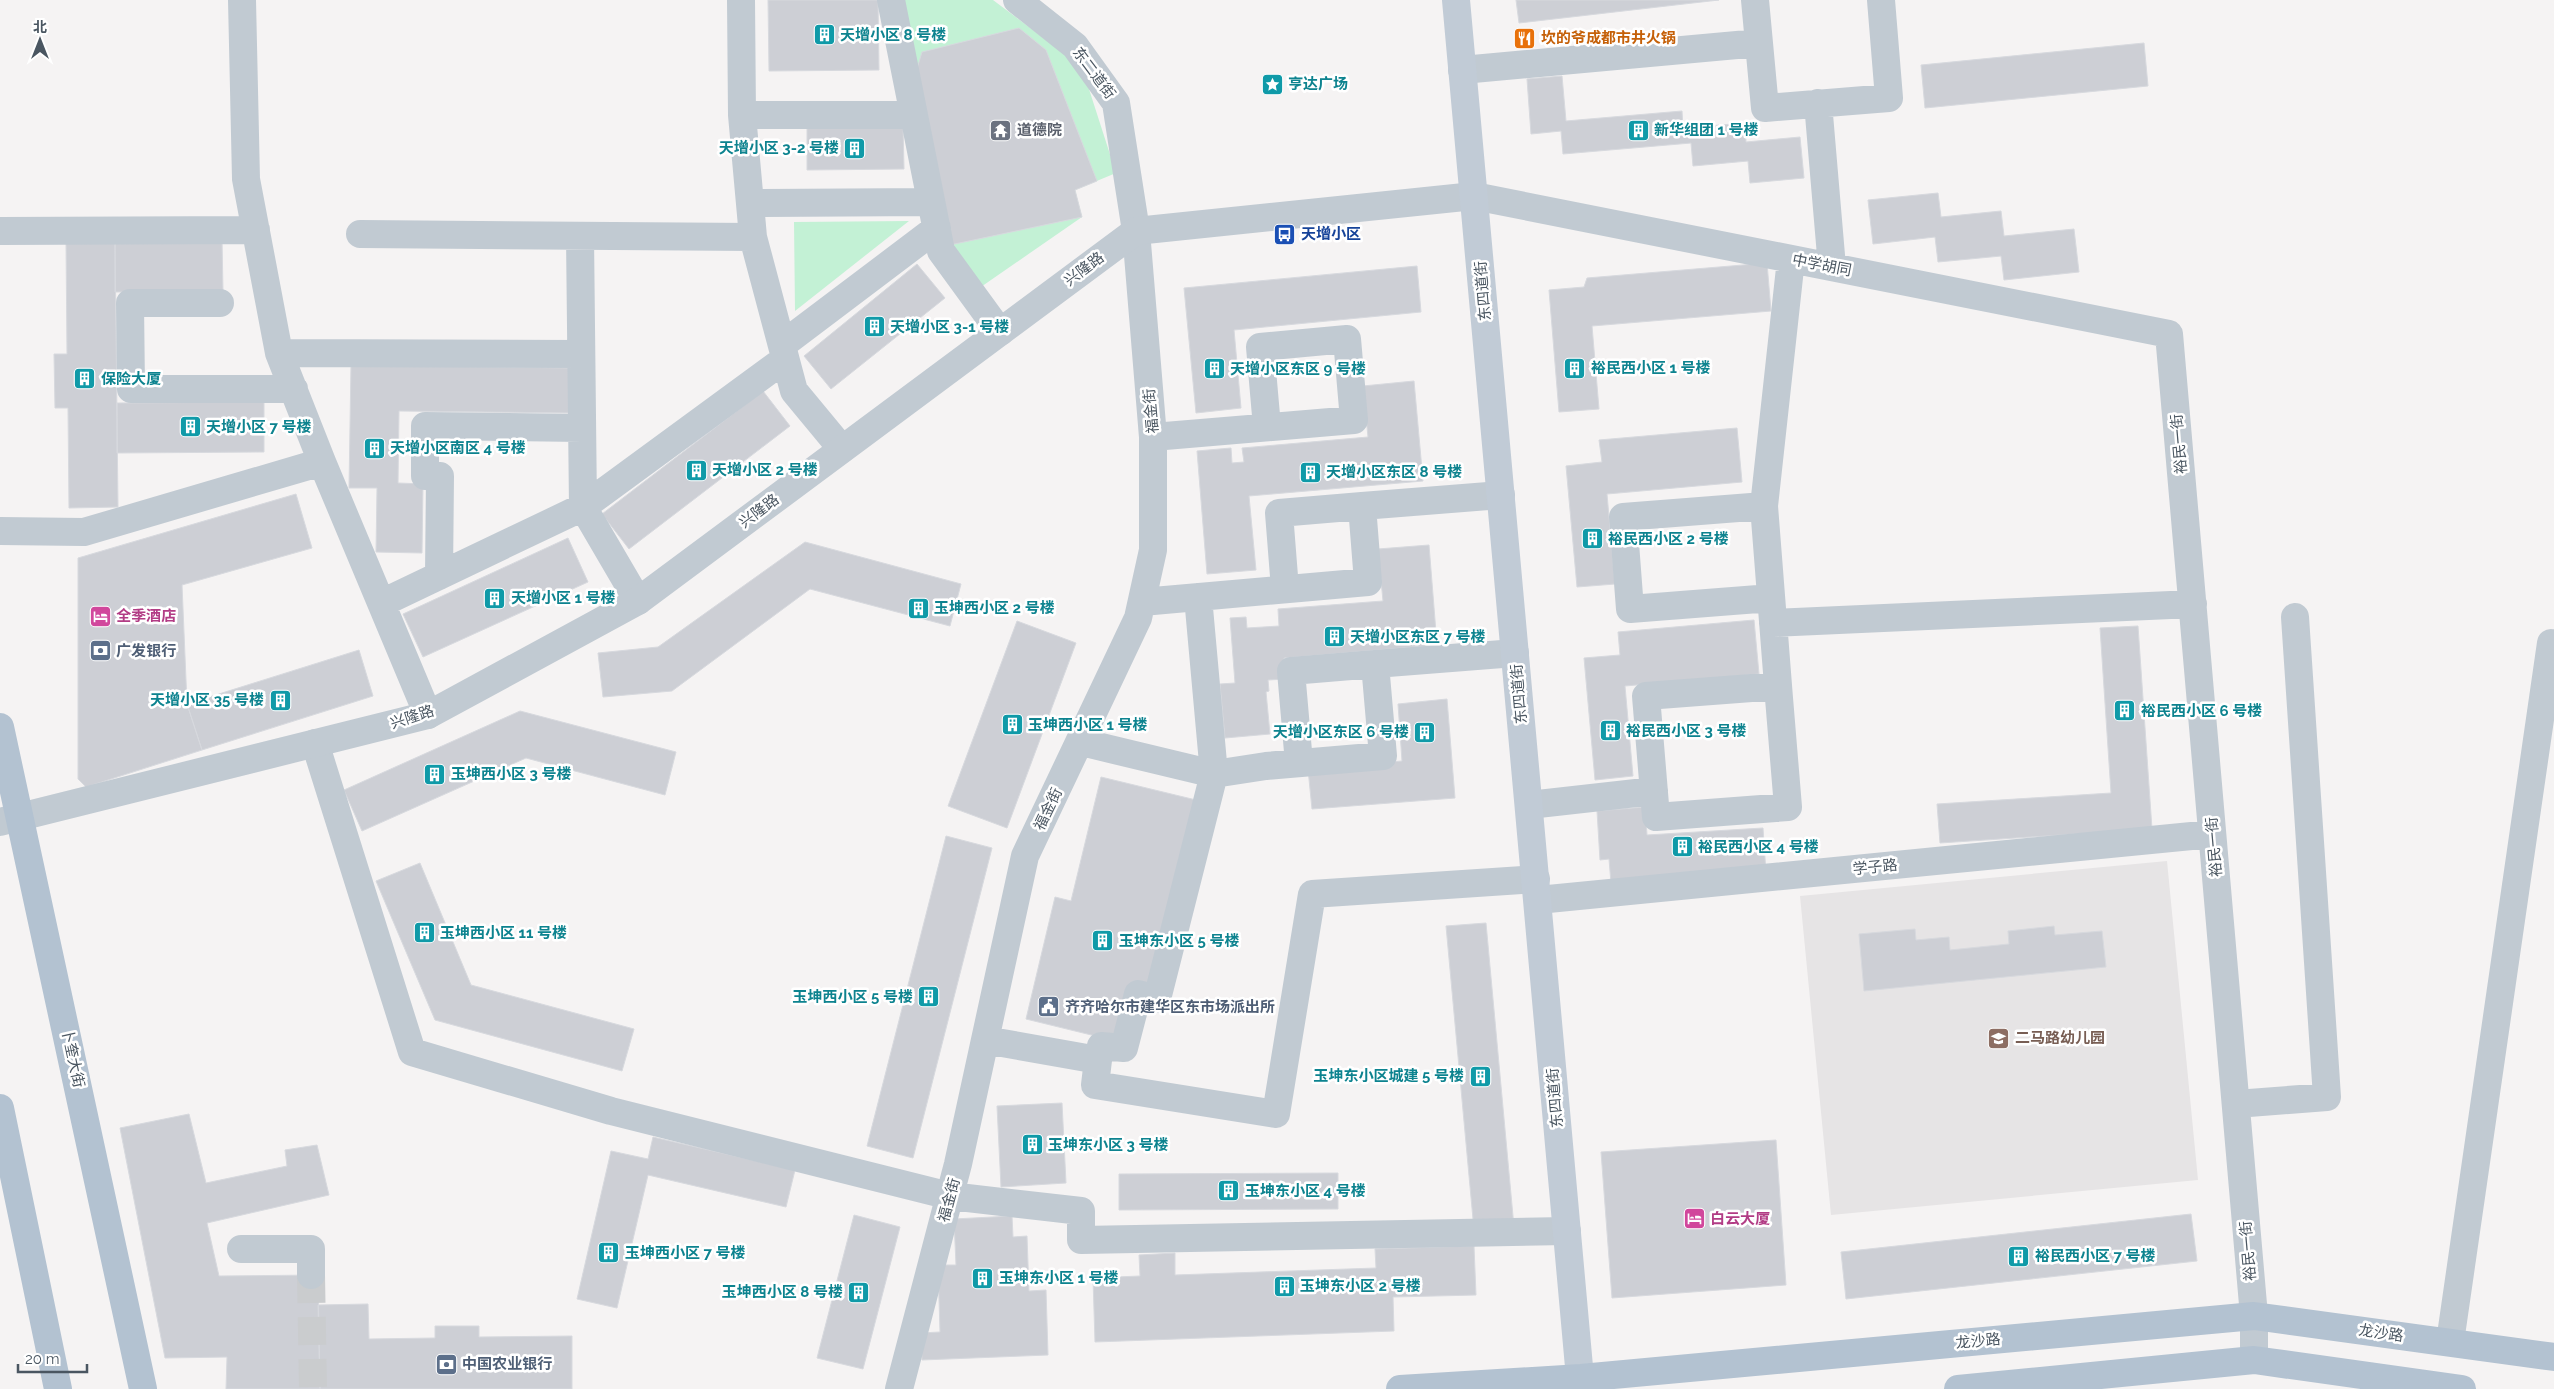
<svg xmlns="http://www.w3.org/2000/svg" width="2554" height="1389" font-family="Raleway,'Noto Sans SC',sans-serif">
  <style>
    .education { fill: #e6e4e5 }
    .green { fill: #c3f1d5 }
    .building { fill: #cdcfd5; stroke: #d7d9de }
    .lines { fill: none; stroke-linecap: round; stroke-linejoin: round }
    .minor-tunnel { stroke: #caccce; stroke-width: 28; stroke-dasharray: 28 14; stroke-linecap: butt }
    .minor { stroke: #c1cad2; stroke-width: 28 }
    .tertiary { stroke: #c1cad2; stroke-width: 28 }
    .secondary { stroke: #c1cbd6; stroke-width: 28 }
    .primary { stroke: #b3c2d1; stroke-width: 28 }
    .labels { text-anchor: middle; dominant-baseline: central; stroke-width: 5; stroke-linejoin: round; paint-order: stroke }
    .culture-label { font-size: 15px; font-weight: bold; fill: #0d838f; stroke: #fff; text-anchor: start }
    .food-label { font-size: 15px; font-weight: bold; fill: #c56008; stroke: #fff; text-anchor: start }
    .street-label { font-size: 15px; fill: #4a5661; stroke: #fff }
    .worship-label { font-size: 15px; font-weight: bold; fill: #5b616d; stroke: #fff; text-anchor: start }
    .transit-label { font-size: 15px; font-weight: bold; fill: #164399; stroke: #fff; text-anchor: start }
    .hotel-label { font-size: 15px; font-weight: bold; fill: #b23c85; stroke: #fff; text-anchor: start }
    .service-label { font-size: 15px; font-weight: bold; fill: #4e5e75; stroke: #fff; text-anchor: start }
    .education-label { font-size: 15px; font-weight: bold; fill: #785e54; stroke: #fff; text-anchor: start }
  </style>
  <rect width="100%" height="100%" fill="#f5f3f3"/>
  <!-- education -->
  <path class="education" d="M 2167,861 L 2198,1180 L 1831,1215 L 1800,896 Z"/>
  <!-- green -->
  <path class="green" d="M 903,0 L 993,0 L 1070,58 L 1088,86 L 1116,173 L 1075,190 L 1082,217 L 978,289 L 950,245 Z
    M 909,221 L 795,311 L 794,222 Z"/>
  <!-- building -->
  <path class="building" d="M 768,0 L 878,0 L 879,70 L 769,71 Z
    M 1516,0 L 1719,0 L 1519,23 Z
    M 1019,28 L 1046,50 L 1097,181 L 1075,190 L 1082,217 L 950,245 L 914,79 L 922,52 Z
    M 2144,43 L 2148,86 L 1925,108 L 1921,65 Z
    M 1562,76 L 1566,121 L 1682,111 L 1683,128 L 1745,123 L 1746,142 L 1800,137 L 1804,178 L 1750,183 L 1748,161 L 1693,166 L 1691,143 L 1563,154 L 1561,131 L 1531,134 L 1527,79 Z
    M 807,126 L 903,126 L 904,169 L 807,170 Z
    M 1938,193 L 1941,217 L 2001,211 L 2004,236 L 2074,229 L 2079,272 L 2004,280 L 2001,256 L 1938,262 L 1935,237 L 1873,244 L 1868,200 Z
    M 222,239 L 223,291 L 115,292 L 115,240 Z
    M 115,240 L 118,507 L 69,508 L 68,408 L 55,408 L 54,354 L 67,354 L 66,241 Z
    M 1767,263 L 1771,311 L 1592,326 L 1599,409 L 1559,412 L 1549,290 L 1584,287 L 1587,278 Z
    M 917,264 L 945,298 L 831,389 L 804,356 Z
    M 1417,266 L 1421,312 L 1234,330 L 1241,408 L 1196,413 L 1184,288 Z
    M 351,365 L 572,368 L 572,413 L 399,411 L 398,483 L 423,484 L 422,553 L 376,552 L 377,488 L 349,488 Z
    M 1414,381 L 1423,481 L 1249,496 L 1256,570 L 1207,574 L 1197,451 L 1231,448 L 1232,463 L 1244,462 L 1242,448 L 1368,437 L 1363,386 Z
    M 763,391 L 790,426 L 629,549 L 602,514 Z
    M 264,402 L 264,452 L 117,453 L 117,403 Z
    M 1737,428 L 1742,482 L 1607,494 L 1615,584 L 1577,587 L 1566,466 L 1602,462 L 1599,440 Z
    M 296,494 L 312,548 L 182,585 L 187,704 L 202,750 L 86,787 L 78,779 L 78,558 Z
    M 568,538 L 588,582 L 423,657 L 403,614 Z
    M 805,542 L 961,584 L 950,626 L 810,589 L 672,691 L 603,697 L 598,653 L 658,647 Z
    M 1429,545 L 1437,645 L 1284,658 L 1286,679 L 1268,680 L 1269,691 L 1266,692 L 1270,734 L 1225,738 L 1220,684 L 1235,683 L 1230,618 L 1246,617 L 1247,628 L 1279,626 L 1278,609 L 1383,601 L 1378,549 Z
    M 1754,620 L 1759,674 L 1625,686 L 1633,776 L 1595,780 L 1584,658 L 1620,655 L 1618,632 Z
    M 1017,621 L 1076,643 L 1007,828 L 948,806 Z
    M 2138,626 L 2152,829 L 1940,843 L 1937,804 L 2111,793 L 2100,628 Z
    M 359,650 L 373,696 L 202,750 L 187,704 Z
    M 1447,699 L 1455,798 L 1312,809 L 1308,769 L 1402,761 L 1398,704 Z
    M 520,711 L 676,752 L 665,795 L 526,758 L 362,831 L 344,790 Z
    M 1101,777 L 1196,800 L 1151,985 L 1120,1042 L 1026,1019 L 1055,897 L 1071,901 Z
    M 1645,807 L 1647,835 L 1763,828 L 1766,873 L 1611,883 L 1609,859 L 1600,860 L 1597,811 Z
    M 946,836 L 992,848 L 913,1158 L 867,1146 Z
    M 420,863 L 471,985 L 634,1029 L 622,1071 L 435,1020 L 376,881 Z
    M 1486,923 L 1514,1227 L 1474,1230 L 1446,926 Z
    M 2054,926 L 2055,935 L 2102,931 L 2106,967 L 1864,991 L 1859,934 L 1915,929 L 1916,940 L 1949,937 L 1950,950 L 2009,944 L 2008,931 Z
    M 1062,1103 L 1066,1183 L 1001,1187 L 997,1106 Z
    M 189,1114 L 206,1183 L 287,1166 L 285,1150 L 317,1145 L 329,1195 L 207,1223 L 219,1276 L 318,1275 L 320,1389 L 226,1389 L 227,1357 L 165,1358 L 120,1128 Z
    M 653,1137 L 795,1170 L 786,1207 L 648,1175 L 617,1308 L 577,1299 L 611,1151 L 648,1159 Z
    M 1776,1140 L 1786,1285 L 1612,1298 L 1601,1152 Z
    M 1338,1173 L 1338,1209 L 1119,1210 L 1119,1174 Z
    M 2191,1214 L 2197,1261 L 1846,1299 L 1841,1252 Z
    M 854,1215 L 900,1227 L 863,1369 L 817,1358 Z
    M 1012,1216 L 1013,1237 L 1027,1236 L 1029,1291 L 1046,1290 L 1048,1355 L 922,1360 L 921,1333 L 940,1332 L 938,1265 L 956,1265 L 954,1219 Z
    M 1474,1246 L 1476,1295 L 1393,1297 L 1394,1331 L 1095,1342 L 1093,1278 L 1140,1276 L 1139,1255 L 1175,1253 L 1175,1275 L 1376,1268 L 1375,1249 Z
    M 368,1304 L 369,1339 L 435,1338 L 435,1326 L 479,1326 L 479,1337 L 572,1336 L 572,1389 L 320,1389 L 318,1305 Z"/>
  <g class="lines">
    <!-- minor-tunnel -->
    <path class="minor-tunnel" d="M 311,1275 L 313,1389"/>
    <!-- minor -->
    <path class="minor" d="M 242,0 L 246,179 L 279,353 L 322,462 L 428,715
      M 891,0 L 941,251 L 1000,332
      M 1755,0 L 1765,108 L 1889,98 L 1881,0
      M 1462,70 L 1759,43
      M 1818,103 L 1832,267
      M 742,115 L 913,115
      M 1474,196 L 2169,334 L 2254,1316 L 2254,1360
      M 750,203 L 931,202
      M 0,231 L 256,230
      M 360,234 L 753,237 L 742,115 L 741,0
      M 580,236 L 583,507 L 638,601
      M 753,237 L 794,391 L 842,449
      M 220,303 L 130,303 L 131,389 L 294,389
      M 782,345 L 937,228
      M 279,353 L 581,354
      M 1153,437 L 1354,420 L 1347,339 L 1260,347 L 1267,427
      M 1362,506 L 1501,495
      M 1764,506 L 1623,517 L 1630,609 L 1771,598
      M 0,531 L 84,532 L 322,462
      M 439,576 L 440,476 L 425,476 L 425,426 L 582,428
      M 1198,597 L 1214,774 L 1266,766 L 1383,756 L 1375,664 L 1515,653
      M 1142,602 L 1368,582 L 1362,506 L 1279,513 L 1285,589
      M 382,603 L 583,507 L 785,359
      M 1773,623 L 2193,604
      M 1778,686 L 1788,807 L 1656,817 L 1646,696 Z
      M 1779,698 L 1764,506 L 1791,259
      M 315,743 L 412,1052 L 611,1111 L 950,1196 L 1081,1211 L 1081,1240 L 1567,1231
      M 1299,763 L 1291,671 L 1375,664
      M 1529,805 L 1654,791
      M 1538,900 L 2212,834
      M 985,1040 L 1098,1060 L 1101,1046 L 1124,1048 L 1138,994 L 1157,999 L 1214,774 L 1081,742
      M 1098,1060 L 1095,1085 L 1276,1114 L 1312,894 L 1536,879
      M 2236,1104 L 2327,1097 L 2295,617
      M 241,1249 L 311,1249 L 311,1275
      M 2450,1342 L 2551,643
      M 899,1389 L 958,1164 L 1025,856 L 1138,618 L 1153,550 L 1153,437 L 1136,231 L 1116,103 L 1075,46 L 1017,0"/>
    <!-- tertiary -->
    <path class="tertiary" d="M 0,822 L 428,715 L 638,601 L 1136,231 L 1474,196"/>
    <!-- secondary -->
    <path class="secondary" d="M 1456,0 L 1581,1389"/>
    <!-- primary -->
    <path class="primary" d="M 0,727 L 143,1389
      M 0,1108 L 58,1389
      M 1400,1389 L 1581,1378 L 2254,1316 L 2554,1357
      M 1958,1389 L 2254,1360 L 2462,1389"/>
  </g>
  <!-- icons -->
  <defs>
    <symbol id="building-square" viewBox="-11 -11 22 22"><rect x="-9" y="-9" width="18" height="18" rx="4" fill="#0f9aa8" stroke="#fff"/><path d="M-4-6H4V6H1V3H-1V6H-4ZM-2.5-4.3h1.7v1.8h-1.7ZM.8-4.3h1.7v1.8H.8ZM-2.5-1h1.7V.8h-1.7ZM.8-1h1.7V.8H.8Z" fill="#fff"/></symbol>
    <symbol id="restaurant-square" viewBox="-11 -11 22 22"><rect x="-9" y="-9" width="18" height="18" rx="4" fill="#e8710a" stroke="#fff"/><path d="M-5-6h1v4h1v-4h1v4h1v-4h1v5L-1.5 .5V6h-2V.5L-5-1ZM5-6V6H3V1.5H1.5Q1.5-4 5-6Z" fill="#fff"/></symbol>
    <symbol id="sight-square" viewBox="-11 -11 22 22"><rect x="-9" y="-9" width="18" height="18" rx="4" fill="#0f9aa8" stroke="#fff"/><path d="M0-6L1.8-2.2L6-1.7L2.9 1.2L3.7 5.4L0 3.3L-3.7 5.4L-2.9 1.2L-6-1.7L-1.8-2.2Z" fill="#fff"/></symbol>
    <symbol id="temple-square" viewBox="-11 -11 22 22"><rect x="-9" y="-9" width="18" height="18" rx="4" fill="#6b7280" stroke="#fff"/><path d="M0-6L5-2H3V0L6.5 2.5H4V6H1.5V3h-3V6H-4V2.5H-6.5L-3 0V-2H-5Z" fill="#fff"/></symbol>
    <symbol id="bus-square" viewBox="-11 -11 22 22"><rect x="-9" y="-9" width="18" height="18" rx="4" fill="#1a4fb4" stroke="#fff"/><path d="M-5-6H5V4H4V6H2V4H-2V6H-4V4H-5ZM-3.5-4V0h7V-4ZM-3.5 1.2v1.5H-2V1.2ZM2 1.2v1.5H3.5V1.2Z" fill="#fff"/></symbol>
    <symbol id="hotel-square" viewBox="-11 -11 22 22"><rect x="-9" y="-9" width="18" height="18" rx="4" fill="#d1479c" stroke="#fff"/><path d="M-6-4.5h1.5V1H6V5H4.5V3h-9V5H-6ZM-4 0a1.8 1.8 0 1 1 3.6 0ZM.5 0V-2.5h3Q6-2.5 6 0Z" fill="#fff"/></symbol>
    <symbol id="bank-square" viewBox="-11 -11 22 22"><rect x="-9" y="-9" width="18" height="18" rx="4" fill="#5c6f8a" stroke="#fff"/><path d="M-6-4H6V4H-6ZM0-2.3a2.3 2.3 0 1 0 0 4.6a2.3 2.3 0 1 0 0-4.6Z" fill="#fff"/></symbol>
    <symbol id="civic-square" viewBox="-11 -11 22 22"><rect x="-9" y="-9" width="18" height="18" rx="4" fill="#5c6f8a" stroke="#fff"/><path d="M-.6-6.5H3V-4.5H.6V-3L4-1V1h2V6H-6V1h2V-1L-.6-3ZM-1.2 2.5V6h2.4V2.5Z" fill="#fff"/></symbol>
    <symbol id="school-square" viewBox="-11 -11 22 22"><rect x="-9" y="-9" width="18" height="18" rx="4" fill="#8d6e63" stroke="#fff"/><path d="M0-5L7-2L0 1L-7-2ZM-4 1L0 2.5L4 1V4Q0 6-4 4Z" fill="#fff"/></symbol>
  </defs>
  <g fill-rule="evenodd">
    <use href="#building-square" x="812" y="22" width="25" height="25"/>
    <use href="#restaurant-square" x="1512" y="26" width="25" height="25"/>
    <use href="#sight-square" x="1260" y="72" width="25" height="25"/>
    <use href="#temple-square" x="988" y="118" width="25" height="25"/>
    <use href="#building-square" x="1626" y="118" width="25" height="25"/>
    <use href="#building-square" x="842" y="136" width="25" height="25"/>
    <use href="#bus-square" x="1272" y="222" width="25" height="25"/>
    <use href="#building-square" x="862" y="314" width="25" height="25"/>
    <use href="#building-square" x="1562" y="356" width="25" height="25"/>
    <use href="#building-square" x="1202" y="356" width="25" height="25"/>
    <use href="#building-square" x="72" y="366" width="25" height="25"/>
    <use href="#building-square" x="178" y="414" width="25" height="25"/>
    <use href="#building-square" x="362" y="436" width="25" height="25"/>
    <use href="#building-square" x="684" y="458" width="25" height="25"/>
    <use href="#building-square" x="1298" y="460" width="25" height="25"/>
    <use href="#building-square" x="1580" y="526" width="25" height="25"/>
    <use href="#building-square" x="482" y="586" width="25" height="25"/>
    <use href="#building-square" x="906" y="596" width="25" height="25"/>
    <use href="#hotel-square" x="88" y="604" width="25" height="25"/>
    <use href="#building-square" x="1322" y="624" width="25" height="25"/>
    <use href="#bank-square" x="88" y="638" width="25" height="25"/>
    <use href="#building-square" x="268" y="688" width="25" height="25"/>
    <use href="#building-square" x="2112" y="698" width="25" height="25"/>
    <use href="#building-square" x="1000" y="712" width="25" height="25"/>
    <use href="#building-square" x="1598" y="718" width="25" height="25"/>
    <use href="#building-square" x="1412" y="720" width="25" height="25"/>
    <use href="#building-square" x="422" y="762" width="25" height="25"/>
    <use href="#building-square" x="1670" y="834" width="25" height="25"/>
    <use href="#building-square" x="412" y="920" width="25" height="25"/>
    <use href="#building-square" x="1090" y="928" width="25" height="25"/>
    <use href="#building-square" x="916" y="984" width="25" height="25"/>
    <use href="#civic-square" x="1036" y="994" width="25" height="25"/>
    <use href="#school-square" x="1986" y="1026" width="25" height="25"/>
    <use href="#building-square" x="1468" y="1064" width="25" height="25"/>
    <use href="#building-square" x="1020" y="1132" width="25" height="25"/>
    <use href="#building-square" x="1216" y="1178" width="25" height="25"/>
    <use href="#hotel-square" x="1682" y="1206" width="25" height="25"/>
    <use href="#building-square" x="596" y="1240" width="25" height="25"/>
    <use href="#building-square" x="2006" y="1244" width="25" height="25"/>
    <use href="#building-square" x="970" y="1266" width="25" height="25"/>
    <use href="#building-square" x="1272" y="1274" width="25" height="25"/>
    <use href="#building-square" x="846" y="1280" width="25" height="25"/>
    <use href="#bank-square" x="434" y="1352" width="25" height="25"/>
  </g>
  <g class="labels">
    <!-- culture labels -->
    <g class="culture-label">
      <text x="840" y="35">天增小区 8 号楼</text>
      <text x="1288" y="84">亨达广场</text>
      <text x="1654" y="130">新华组团 1 号楼</text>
      <text x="839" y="148" text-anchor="end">天增小区 3-2 号楼</text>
      <text x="890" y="327">天增小区 3-1 号楼</text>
      <text x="1591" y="368">裕民西小区 1 号楼</text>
      <text x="1230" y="369">天增小区东区 9 号楼</text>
      <text x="101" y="379">保险大厦</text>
      <text x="206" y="427">天增小区 7 号楼</text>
      <text x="390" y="448">天增小区南区 4 号楼</text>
      <text x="712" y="470">天增小区 2 号楼</text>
      <text x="1326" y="472">天增小区东区 8 号楼</text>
      <text x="1608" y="539">裕民西小区 2 号楼</text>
      <text x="511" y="598">天增小区 1 号楼</text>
      <text x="934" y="608">玉坤西小区 2 号楼</text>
      <text x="1350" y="637">天增小区东区 7 号楼</text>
      <text x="264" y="700" text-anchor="end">天增小区 35 号楼</text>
      <text x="2141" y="711">裕民西小区 6 号楼</text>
      <text x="1028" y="725">玉坤西小区 1 号楼</text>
      <text x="1626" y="731">裕民西小区 3 号楼</text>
      <text x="1409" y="732" text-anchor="end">天增小区东区 6 号楼</text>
      <text x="451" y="774">玉坤西小区 3 号楼</text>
      <text x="1698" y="847">裕民西小区 4 号楼</text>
      <text x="440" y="933">玉坤西小区 11 号楼</text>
      <text x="1119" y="941">玉坤东小区 5 号楼</text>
      <text x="913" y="997" text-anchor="end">玉坤西小区 5 号楼</text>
      <text x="1464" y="1076" text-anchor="end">玉坤东小区城建 5 号楼</text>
      <text x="1048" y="1145">玉坤东小区 3 号楼</text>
      <text x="1245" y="1191">玉坤东小区 4 号楼</text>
      <text x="625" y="1253">玉坤西小区 7 号楼</text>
      <text x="2035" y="1256">裕民西小区 7 号楼</text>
      <text x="999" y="1278">玉坤东小区 1 号楼</text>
      <text x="1300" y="1286">玉坤东小区 2 号楼</text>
      <text x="843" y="1292" text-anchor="end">玉坤西小区 8 号楼</text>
    </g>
    <!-- food labels -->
    <g class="food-label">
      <text x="1541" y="38">坎的爷成都市井火锅</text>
    </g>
    <!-- street labels -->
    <g class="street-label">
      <text transform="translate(1094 73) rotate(53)">东二道街</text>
      <text transform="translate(1822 265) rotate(11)">中学胡同</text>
      <text transform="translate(1084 269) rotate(-37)">兴隆路</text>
      <text transform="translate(1483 291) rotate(-95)">东四道街</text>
      <text transform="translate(1151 411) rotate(-95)">福金街</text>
      <text transform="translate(2179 444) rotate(-95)">裕民一街</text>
      <text transform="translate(759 511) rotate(-37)">兴隆路</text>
      <text transform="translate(1519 694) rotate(-95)">东四道街</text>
      <text transform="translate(412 717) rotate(-18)">兴隆路</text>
      <text transform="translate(1048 809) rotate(-64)">福金街</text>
      <text transform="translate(2214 847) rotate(-95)">裕民一街</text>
      <text transform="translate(1875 867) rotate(-6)">学子路</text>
      <text transform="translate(73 1058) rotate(78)">卜奎大街</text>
      <text transform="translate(1555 1098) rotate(-95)">东四道街</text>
      <text transform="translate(949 1200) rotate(-75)">福金街</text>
      <text transform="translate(2248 1251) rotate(-95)">裕民一街</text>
      <text transform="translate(2381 1333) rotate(8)">龙沙路</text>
      <text transform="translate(1978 1341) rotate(-5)">龙沙路</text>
    </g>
    <!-- worship labels -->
    <g class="worship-label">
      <text x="1017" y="130">道德院</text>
    </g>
    <!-- transit labels -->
    <g class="transit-label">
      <text x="1301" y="234">天增小区</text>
    </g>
    <!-- hotel labels -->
    <g class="hotel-label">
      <text x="116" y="616">全季酒店</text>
      <text x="1710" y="1219">白云大厦</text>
    </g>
    <!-- service labels -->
    <g class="service-label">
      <text x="116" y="651">广发银行</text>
      <text x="1065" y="1007">齐齐哈尔市建华区东市场派出所</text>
      <text x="462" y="1364">中国农业银行</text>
    </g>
    <!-- education labels -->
    <g class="education-label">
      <text x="2015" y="1038">二马路幼儿园</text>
    </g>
  </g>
  <!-- north arrow -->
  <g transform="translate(40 40)" stroke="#ffffff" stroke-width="4" paint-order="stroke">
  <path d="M0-4L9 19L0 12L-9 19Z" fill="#4a5661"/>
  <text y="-8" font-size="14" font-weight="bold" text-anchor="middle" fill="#4a5661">北</text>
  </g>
  <!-- scale -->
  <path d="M18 1364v8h69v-8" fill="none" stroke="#4a5661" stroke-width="2.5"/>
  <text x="25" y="1364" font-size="15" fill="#4a5661" stroke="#ffffff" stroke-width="4" paint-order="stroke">20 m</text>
</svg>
